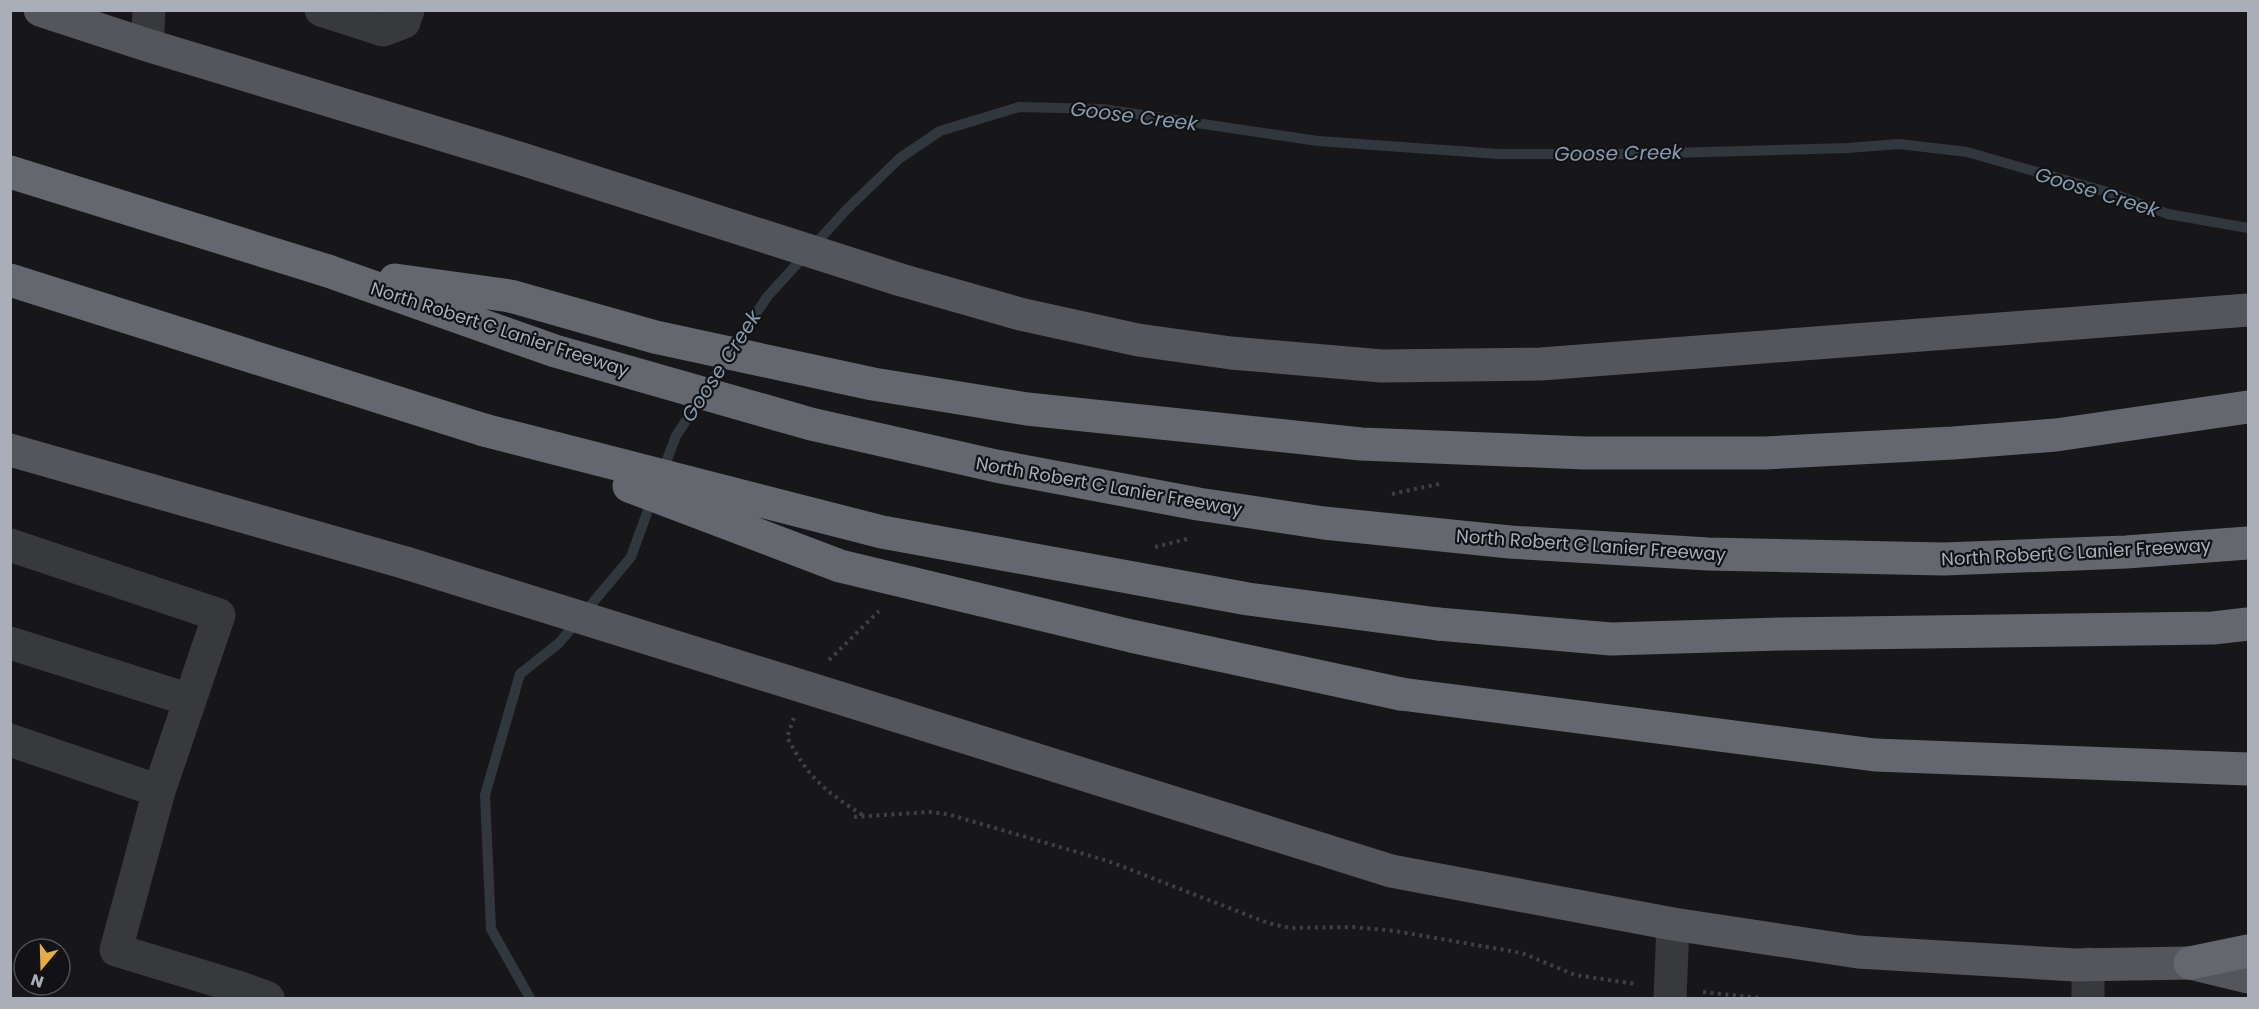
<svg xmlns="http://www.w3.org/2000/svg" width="2259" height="1009" font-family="Poppins,sans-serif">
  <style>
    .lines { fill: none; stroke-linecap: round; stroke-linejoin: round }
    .stream { stroke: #30383e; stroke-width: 10 }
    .path { stroke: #3e4044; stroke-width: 4; stroke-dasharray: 3 4.5; stroke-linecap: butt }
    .minor { stroke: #38393d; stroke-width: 33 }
    .major { stroke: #54565c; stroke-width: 33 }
    .highway { stroke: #65676e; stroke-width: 33 }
    .major-bridge { stroke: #54565c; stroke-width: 33 }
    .highway-bridge { stroke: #65676e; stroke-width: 33 }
    .labels { text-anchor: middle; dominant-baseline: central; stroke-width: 4.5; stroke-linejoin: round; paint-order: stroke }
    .street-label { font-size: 18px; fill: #aaaeb8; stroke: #121214 }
    .water-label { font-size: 20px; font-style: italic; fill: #849bb0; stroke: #121214 }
  </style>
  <rect width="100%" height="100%" fill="#171719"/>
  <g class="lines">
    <!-- stream -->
    <path class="stream" d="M 662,473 L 676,436 L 767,297 L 847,209 L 900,158 L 940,131 L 1019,107 L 1102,109 L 1318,141 L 1499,154 L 1631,154 L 1848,148 L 1899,144 L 1967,152 L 2111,193 L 2168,214 L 2248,228
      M 530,998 L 491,929 L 485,795 L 520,674 L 559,643 L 631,557 L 652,499"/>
    <!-- path -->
    <path class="path" d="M 1392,494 L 1443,483
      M 1155,547 L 1191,538
      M 829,660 L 879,611
      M 794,718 L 787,737 C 809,779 825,791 864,816
      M 854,817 L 929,812 L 947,814 L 1108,861 L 1268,923 L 1290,928 L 1353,927 L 1395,931 L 1522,953 L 1575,975 L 1636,984
      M 1703,992 L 1759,998"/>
    <!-- minor -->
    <path class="minor" d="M 321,10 L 383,30 L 404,22 L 408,10
      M 147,45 L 149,10
      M 10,545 L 219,615 L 159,791 L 116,950 L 241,988 L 268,998
      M 10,643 L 190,700
      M 10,740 L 159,791
      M 1670,998 L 1673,924
      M 2088,998 L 2088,964"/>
    <!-- major -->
    <path class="major" d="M 40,10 L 147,45 L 519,158 L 901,280 L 1020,314 L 1138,340 L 1231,353 L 1382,366 L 1541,364 L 2248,310
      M 10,450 L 406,563
      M 891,714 L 1391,871 L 1673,924 L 1858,952 L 2075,965 L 2190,963 L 2248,977"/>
    <!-- highway -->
    <path class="highway" d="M 10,172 L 328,271
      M 10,280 L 484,430
      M 1438,624 L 1611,639 L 1781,634 L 2213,628 L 2248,624
      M 1401,694 L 1875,755 L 2248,769
      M 2190,963 L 2248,951"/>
    <!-- major-bridge -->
    <path class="major-bridge" d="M 406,563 L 891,714"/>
    <!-- highway-bridge -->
    <path class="highway-bridge" d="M 328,271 L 555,351 L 811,424 L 996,466 L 1198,504 L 1324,523 L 1510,542 L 1708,554 L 1944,559 L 2126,552 L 2248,543
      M 395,280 L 510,296 L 655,337 L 873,384 L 1027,409 L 1361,444 L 1585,453 L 1765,453 L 1953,443 L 2056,435 L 2248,407
      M 484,430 L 882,532 L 1248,599 L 1438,624
      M 629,486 L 840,566 L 1131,636 L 1401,694"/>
  </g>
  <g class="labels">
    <!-- street labels -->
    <g class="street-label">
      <text transform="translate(500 329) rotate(18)">North Robert C Lanier Freeway</text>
      <text transform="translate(1109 486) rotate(10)">North Robert C Lanier Freeway</text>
      <text transform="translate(1591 545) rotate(4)">North Robert C Lanier Freeway</text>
      <text transform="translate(2076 552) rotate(-3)">North Robert C Lanier Freeway</text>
    </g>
    <!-- water labels -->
    <g class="water-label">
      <text transform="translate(1134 116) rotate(7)">Goose Creek</text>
      <text transform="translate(1618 153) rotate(-1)">Goose Creek</text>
      <text transform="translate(2097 192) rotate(17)">Goose Creek</text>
      <text transform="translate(721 366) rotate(-57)">Goose Creek</text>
    </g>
  </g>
  <!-- border -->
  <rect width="2259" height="1009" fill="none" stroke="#aaaeb8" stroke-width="24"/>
  <!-- north arrow -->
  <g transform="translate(42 967) rotate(199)"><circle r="28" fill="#121214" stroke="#4f5056" stroke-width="1.5"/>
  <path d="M0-4.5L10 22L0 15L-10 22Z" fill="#e5ae42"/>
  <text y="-9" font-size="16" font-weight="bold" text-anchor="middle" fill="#aaaeb8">N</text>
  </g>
</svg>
